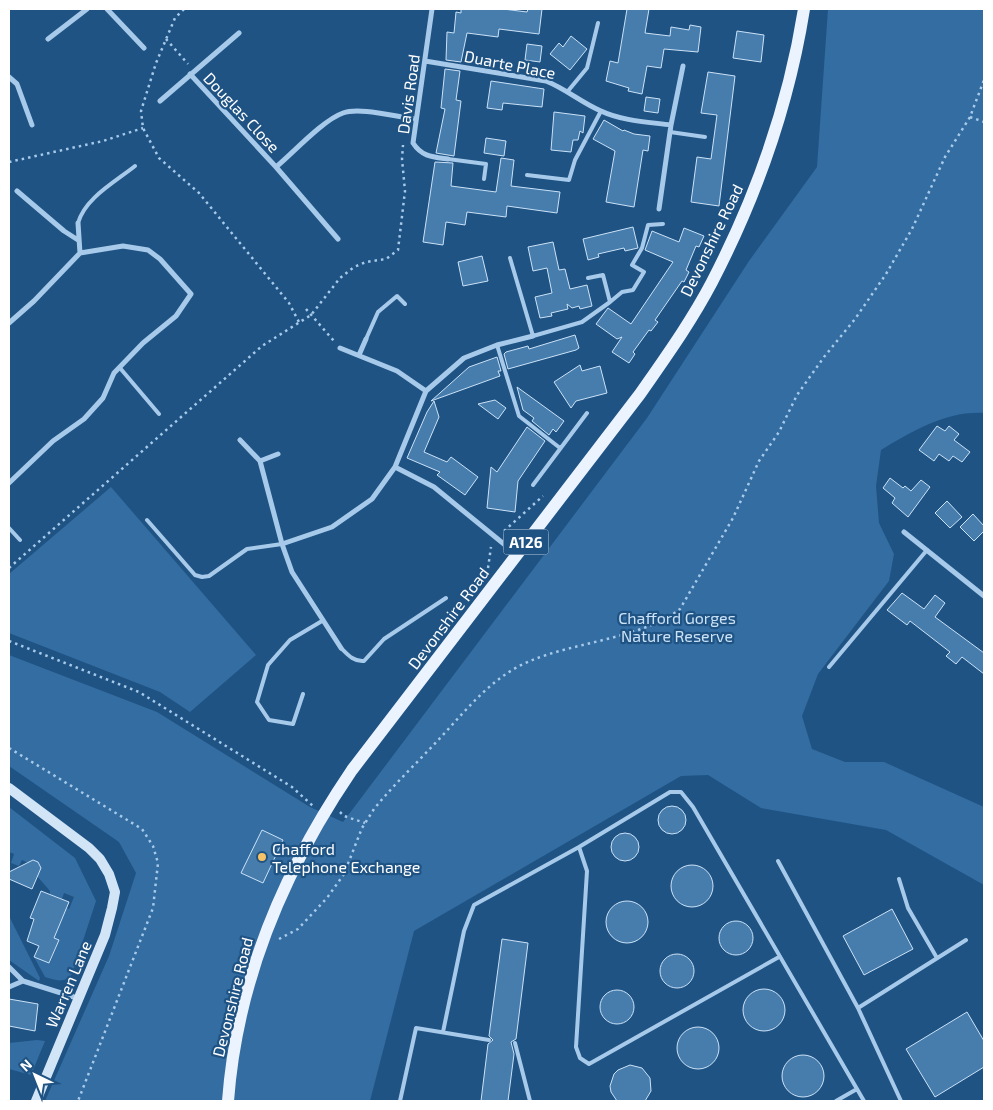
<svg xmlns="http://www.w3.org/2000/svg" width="993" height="1110" font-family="'Exo 2',sans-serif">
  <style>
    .green { fill: #336da2 }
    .building { fill: #477dad; stroke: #cbe2f7 }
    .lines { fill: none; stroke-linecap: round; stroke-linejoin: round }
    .path { stroke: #a7caea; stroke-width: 2.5; stroke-dasharray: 2.5 4; stroke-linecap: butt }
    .lane { stroke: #a7caea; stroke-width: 4 }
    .street { stroke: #a7caea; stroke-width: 5 }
    .secondary { stroke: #d2e5f7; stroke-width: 10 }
    .primary { stroke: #eaf3fe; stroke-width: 12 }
    .poi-dot { fill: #f8c266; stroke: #1f5384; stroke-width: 2 }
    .labels { text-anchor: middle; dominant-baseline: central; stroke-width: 4.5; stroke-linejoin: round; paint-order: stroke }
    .shield { fill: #1f5384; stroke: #bccbda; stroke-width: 1 }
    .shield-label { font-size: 15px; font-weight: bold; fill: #fff }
    .street-label { font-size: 16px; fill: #fff; stroke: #1f5384 }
    .park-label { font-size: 16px; fill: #cbe2f7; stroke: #1f5384 }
    .poi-label { font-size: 16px; fill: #fff; stroke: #1f5384; text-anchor: start }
  </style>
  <rect width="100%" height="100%" fill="#1f5384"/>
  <!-- green -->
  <path class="green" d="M 828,9 L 984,9 L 984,413 C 946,411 913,431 881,450 L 876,486 L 879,523 L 894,554 L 889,581 L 818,674 L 802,716 L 812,749 L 845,762 L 884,762 L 984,807 L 984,885 L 886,830 L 761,808 L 708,775 L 681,776 L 414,931 L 370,1101 L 45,1101 L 109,956 L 136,873 L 119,842 L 9,766 L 9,655 L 157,712 L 310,807 L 343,822 L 647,418 L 749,261 L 817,167 Z
    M 111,487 L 256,655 L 190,712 L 160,692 L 9,633 L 9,574 Z
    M 9,807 L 75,858 L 96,901 L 72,974 C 64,984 55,980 45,977 L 34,957 L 50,963 L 59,940 L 45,935 L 55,935 L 64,914 L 61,906 L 69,909 L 74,897 L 64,893 L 62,899 L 50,894 L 50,891 L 37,876 L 40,866 L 37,862 L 33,860 L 28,863 L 22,860 L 19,866 L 11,863 L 14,854 L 9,852 Z
    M 9,916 L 40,978 L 39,981 L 9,960 Z
    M 37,1040 L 45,1041 L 31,1075 L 9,1069 L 9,1043 Z"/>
  <!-- building -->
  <path class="building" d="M 461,9 L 503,9 L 527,12 L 528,9 L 542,9 L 539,34 L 499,29 L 498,37 L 467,33 L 461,62 L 446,60 L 447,32 L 454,33 L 456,12 L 461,13 Z
    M 627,9 L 649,9 L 645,33 L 670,36 L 671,27 L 689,30 L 690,25 L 701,27 L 698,52 L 664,49 L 661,68 L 647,66 L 642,94 L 628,91 L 629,88 L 606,81 L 610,61 L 618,63 Z
    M 737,31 L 764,35 L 761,62 L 733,58 Z
    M 571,36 L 587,49 L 570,70 L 550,54 L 559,43 L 563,47 Z
    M 527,44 L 542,46 L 540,62 L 525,60 Z
    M 445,69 L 460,71 L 456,100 L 461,101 L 454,156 L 436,153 L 445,109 L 441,108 Z
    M 708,72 L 735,76 L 719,206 L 691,202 L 697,157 L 711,159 L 717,115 L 701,113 Z
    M 491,81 L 544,89 L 542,107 L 503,103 L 502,110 L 487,108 Z
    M 646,97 L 660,99 L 658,113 L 644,111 Z
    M 554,112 L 585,116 L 583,133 L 580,131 L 578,140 L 573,140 L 571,152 L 551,150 Z
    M 604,120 L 623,131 L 624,130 L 634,134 L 650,136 L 648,151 L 643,150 L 634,207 L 606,202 L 615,151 L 593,139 Z
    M 486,138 L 506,141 L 504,156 L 484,153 Z
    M 501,158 L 514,160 L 511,186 L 560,192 L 557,213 L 507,206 L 506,217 L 467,212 L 465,225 L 446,222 L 443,245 L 423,242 L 435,162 L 453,163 L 451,186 L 496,192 Z
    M 633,227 L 638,248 L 625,251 L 624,248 L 598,254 L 599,257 L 588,260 L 583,239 Z
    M 684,228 L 704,236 L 699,247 L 696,246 L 686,270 L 689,272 L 684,282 L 682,281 L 655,320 L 658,322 L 651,331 L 649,330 L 633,352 L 635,354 L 629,363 L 612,352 L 622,337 L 617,339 L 596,324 L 608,308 L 631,324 L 673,262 L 645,250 L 652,231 L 679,242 Z
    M 553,242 L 559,270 L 565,269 L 570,289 L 587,285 L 592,306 L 580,309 L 579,306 L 572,308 L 567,304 L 568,309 L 551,313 L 552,316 L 540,318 L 535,297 L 552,293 L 547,268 L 533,271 L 528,247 Z
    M 482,256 L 488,281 L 463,286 L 458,262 Z
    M 575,335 L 579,348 L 576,350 L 508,369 L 504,354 L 506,352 L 528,346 L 529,349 Z
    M 497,357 L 501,371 L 498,371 L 500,376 L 431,401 L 469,367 Z
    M 580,365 L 582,371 L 600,366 L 607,393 L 576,401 L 571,408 L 554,382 Z
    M 517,387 L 564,421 L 556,432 L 553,429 L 549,435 L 532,421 L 534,418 L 523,410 Z
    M 495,400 L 506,408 L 498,419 L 478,404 Z
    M 434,401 L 439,417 L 424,452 L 447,462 L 451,457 L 478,477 L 465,495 L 437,475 L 440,472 L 407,458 L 427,412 Z
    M 937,426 L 945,431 L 949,426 L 959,434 L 954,440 L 970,452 L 962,462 L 953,456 L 949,461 L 939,454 L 934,461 L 919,450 Z
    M 527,427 L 545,441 L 518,481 L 515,512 L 487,508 L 491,467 L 497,472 Z
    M 890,478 L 903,488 L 905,486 L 911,491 L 921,480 L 930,487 L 908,517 L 892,503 L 895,498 L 883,488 Z
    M 947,501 L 962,517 L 950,528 L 935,513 Z
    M 973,514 L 984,526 L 984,531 L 974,541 L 960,527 Z
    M 902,593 L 924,609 L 935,595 L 945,603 L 935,617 L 984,653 L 984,674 L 962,657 L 956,664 L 946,656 L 950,652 L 910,621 L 907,625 L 887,610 Z
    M658 820a14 14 0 1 1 28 0a14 14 0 1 1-28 0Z
    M 262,830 L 283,840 L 263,883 L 241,873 Z
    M611 847a14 14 0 1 1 28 0a14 14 0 1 1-28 0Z
    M 33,860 L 38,862 L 41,868 L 32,889 L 9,879 L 9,872 Z
    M671 886a21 21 0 1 1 42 0a21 21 0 1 1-42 0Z
    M 41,891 L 69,902 L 54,938 L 59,940 L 49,963 L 34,957 L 39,946 L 27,941 L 34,919 L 30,918 Z
    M606 922a21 21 0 1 1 42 0a21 21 0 1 1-42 0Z
    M 892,909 L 913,949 L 864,975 L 843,936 Z
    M719 938a17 17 0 1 1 34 0a17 17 0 1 1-34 0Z
    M 502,939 L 528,943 L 516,1039 L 511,1042 L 514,1054 L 508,1101 L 481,1101 L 488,1044 L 493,1040 L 489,1036 Z
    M660 971a17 17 0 1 1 34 0a17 17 0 1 1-34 0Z
    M743 1010a21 21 0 1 1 42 0a21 21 0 1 1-42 0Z
    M600 1007a17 17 0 1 1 34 0a17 17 0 1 1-34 0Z
    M 9,999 L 38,1004 L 35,1031 L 9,1026 Z
    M 967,1012 L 984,1041 L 984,1067 L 935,1097 L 906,1049 Z
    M677 1048a21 21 0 1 1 42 0a21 21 0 1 1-42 0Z
    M782 1076a21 21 0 1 1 42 0a21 21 0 1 1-42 0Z
    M 630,1065 L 642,1068 L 650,1078 L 651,1091 L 645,1101 L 617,1101 L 611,1092 L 610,1086 L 614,1074 L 618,1070 Z"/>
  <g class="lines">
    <!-- path -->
    <path class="path" d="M 184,9 L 175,18 L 156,63 L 141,111 L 143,128 L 159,158 L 199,193 L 289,303 L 300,324
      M 166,39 L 188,64
      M 970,117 L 984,122
      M 9,162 L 103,141 L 143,128
      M 306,309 L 334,341
      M 504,531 L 543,496
      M 9,568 L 262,346 L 311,315 L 340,278 L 354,267 L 366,262 L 386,259 L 398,250 L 405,191 L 402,159 L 403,145
      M 488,568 L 491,547
      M 9,641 L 139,692 L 292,787 L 313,806
      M 9,748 L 142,829 L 153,846 L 158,863 L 153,908 L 78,1101
      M 340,812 L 344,816 L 365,823
      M 279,939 L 298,929 L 327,898 L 344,874 L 362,828 L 374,809 C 395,783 419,761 441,737 C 468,708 493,676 530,661 C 575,642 643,638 680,609 L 733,518 L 759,461 L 779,432 L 797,395 L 824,357 L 855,319 L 886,274 L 912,229 L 945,157 L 970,117 L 984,80"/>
    <!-- lane -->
    <path class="lane" d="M 568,91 L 587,68 L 598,23
      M 670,132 L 705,137
      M 448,159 L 486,164 L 484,179
      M 527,175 L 569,180 L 575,160 L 601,111
      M 78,223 C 85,198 115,182 135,166
      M 510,258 L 533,336 L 582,322 L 610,302 L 603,275 L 588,278
      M 610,302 L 622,292 L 633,290 L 644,272 L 632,265 L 642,248 L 648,225 L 663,224
      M 366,339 L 378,312 L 397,296 L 405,304
      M 497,345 L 519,416 L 560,448
      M 120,368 L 159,414
      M 533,485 L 587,413
      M 147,520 L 195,575 L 202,577 L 209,576 L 247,549 L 282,544
      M 9,528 L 20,540
      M 341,648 C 348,655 354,662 364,661 L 384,639 L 446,598
      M 829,667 L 927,550
      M 303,694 L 293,724 L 269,720 L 257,702 L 268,665 L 290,640 L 322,621
      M 579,847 L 587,871 L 576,1047 L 580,1058 L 589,1064 L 779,957
      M 778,861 L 858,1008
      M 899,879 L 908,908 L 937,958
      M 443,1032 L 464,931 L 474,905 L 579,847 L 670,792 L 681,792 L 693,807 L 864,1101
      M 515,1043 L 530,1101
      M 400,1101 L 416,1028 L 489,1040
      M 836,1101 L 857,1089
      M 901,1101 L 858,1008 L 966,940"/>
    <!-- street -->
    <path class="street" d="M 107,9 L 144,48
      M 432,9 L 413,143 C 422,157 433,157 448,159
      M 48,39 L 87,9
      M 425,61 L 546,81 C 566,89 582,103 601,111 C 622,121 648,122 671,125
      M 190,74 L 276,167 L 338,239
      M 9,77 L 17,84 L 32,125
      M 160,101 L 239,33
      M 276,167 C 293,153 323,120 343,113 C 360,107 396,117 416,119
      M 17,191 L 64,231 L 78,240
      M 659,209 L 671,125 L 683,66
      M 78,223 L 80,253
      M 9,323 L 34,301 L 80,253 L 123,246 L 148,250 L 160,259 L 191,294 L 176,316 L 143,343 L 114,373 L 103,398 L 84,419 L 53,441 L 9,483
      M 340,348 L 397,371 L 426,391
      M 359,355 L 366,339
      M 240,440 L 260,461 L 278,454
      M 260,461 L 282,544
      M 904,532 L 984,596
      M 516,554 L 434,487 L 395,467 L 426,391 L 464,358 L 497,345 L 533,336
      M 341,648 L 292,572 L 282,544 L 332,527 L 372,499 L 395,467
      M 9,967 L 23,981 L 77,998
      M 9,987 L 23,981"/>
    <!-- secondary -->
    <path class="secondary" d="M 9,788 L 89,848 L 100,859 L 109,874 L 115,892 L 112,908 L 105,935 L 36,1101"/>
    <!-- primary -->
    <path class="primary" d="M 228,1101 C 237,980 284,870 352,770 L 640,394 C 665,358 691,322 712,282 C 756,197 789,103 804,9"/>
  </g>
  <!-- markers -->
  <circle class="poi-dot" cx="262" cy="857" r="5"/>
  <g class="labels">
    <!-- shield labels -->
    <rect class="shield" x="503.5" y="529.5" width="45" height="25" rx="4"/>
    <g class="shield-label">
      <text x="526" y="542">A126</text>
    </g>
    <!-- street labels -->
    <g class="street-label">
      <text transform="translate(510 64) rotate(11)">Duarte Place</text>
      <text transform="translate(408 94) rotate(-82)">Davis Road</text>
      <text transform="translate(242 112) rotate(47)">Douglas Close</text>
      <text transform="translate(711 240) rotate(-64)">Devonshire Road</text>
      <text transform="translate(448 618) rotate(-53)">Devonshire Road</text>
      <text transform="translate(68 984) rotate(-67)">Warren Lane</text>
      <text transform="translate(232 997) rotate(-76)">Devonshire Road</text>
    </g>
    <!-- park labels -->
    <g class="park-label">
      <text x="677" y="617">Chafford Gorges<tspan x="677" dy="18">Nature Reserve</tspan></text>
    </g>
    <!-- poi labels -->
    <g class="poi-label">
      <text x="272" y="848">Chafford<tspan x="272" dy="18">Telephone Exchange</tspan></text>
    </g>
  </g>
  <!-- border -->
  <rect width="993" height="1110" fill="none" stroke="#ffffff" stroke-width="20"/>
  <!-- north arrow -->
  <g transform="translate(35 1075) rotate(317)" stroke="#1f5384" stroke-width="4" paint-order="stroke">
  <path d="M0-4L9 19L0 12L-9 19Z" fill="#ffffff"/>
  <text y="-8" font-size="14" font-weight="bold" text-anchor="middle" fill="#ffffff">N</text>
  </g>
</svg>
